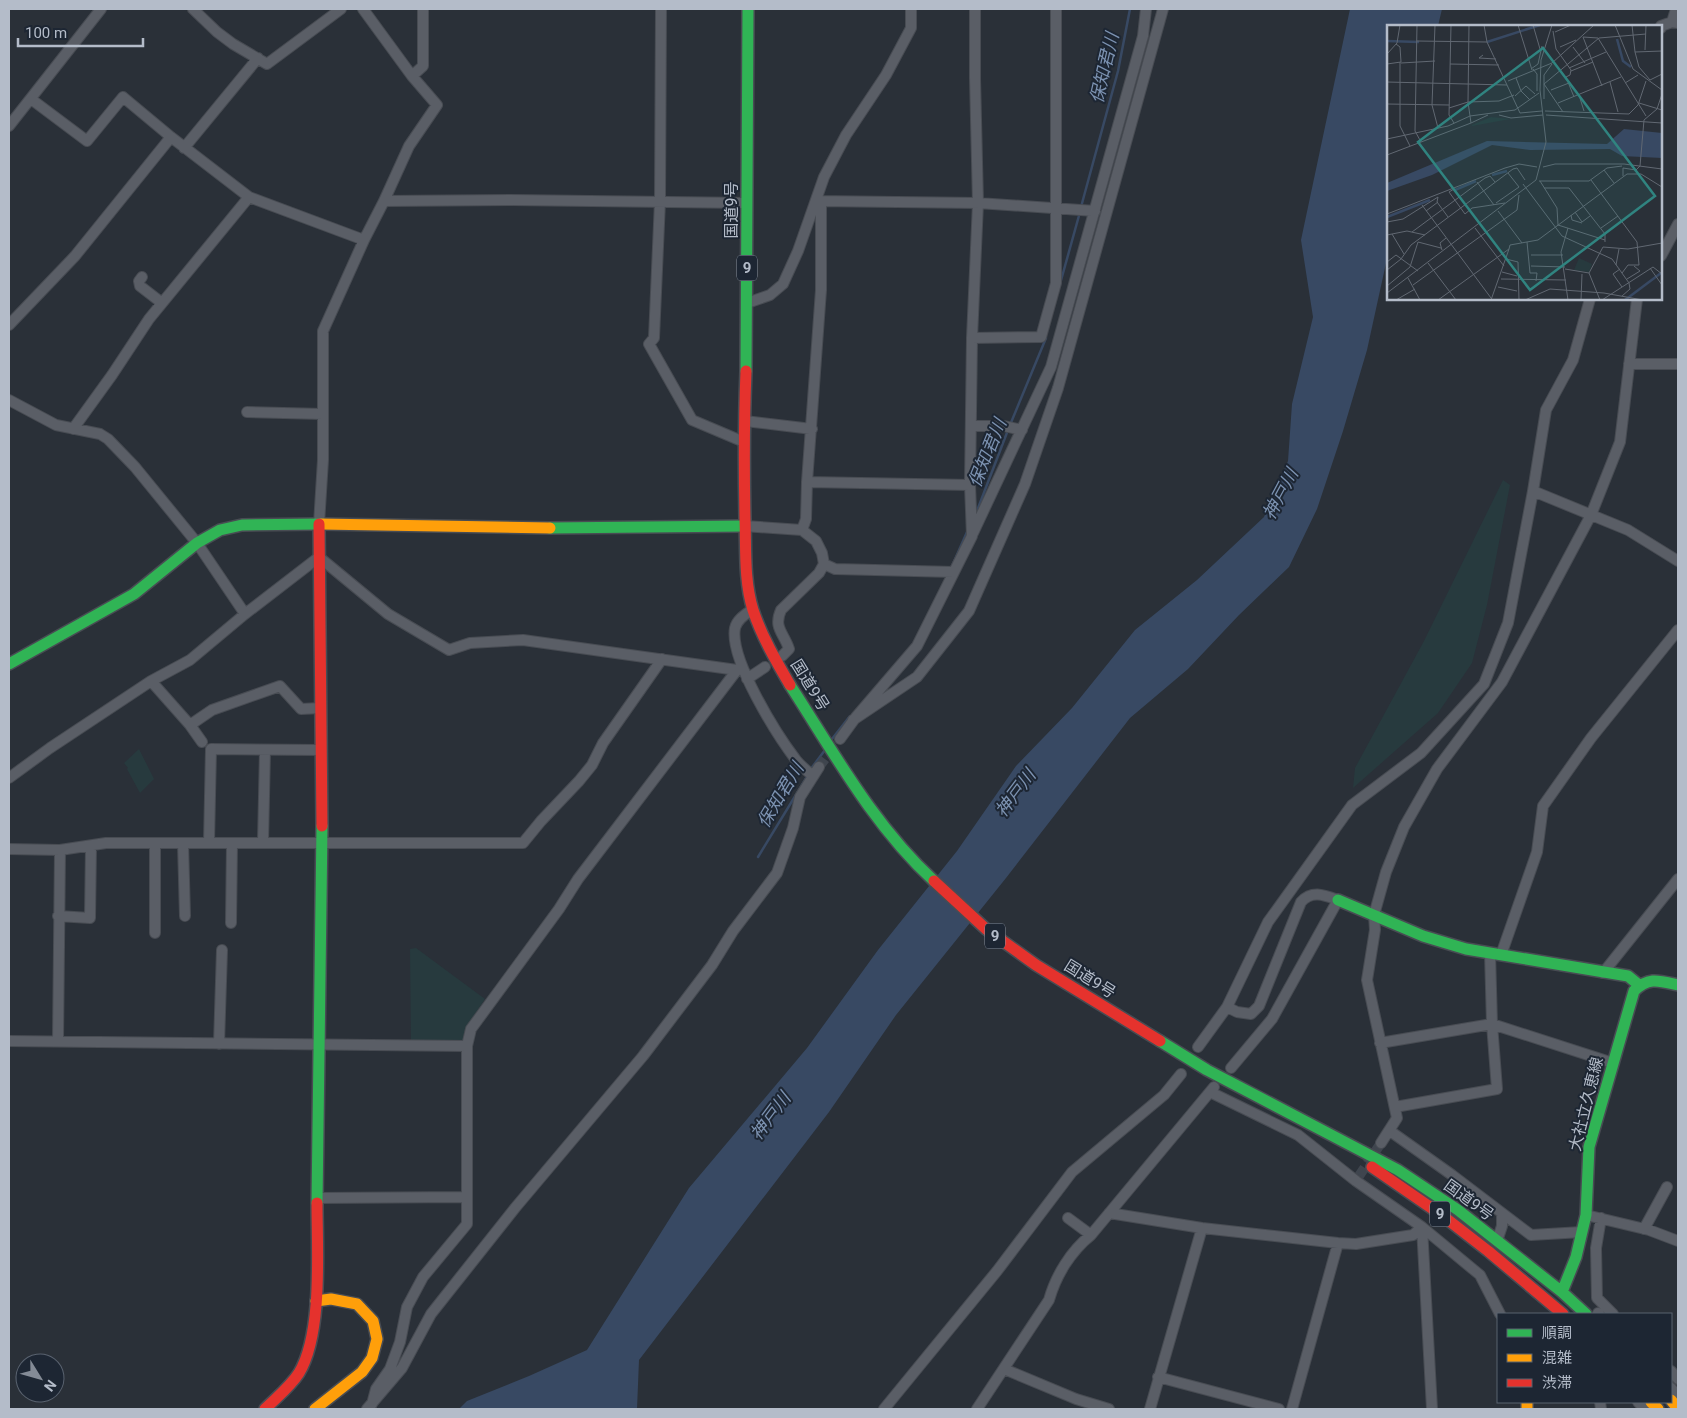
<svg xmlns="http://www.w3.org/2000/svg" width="1687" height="1418" font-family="Roboto,'Noto Sans JP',sans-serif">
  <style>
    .green { fill: #273a3e }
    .water { fill: #384963 }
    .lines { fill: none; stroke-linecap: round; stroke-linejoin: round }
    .stream { stroke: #384963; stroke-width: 2.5 }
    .street-tunnel { stroke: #3f454e; stroke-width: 10; stroke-dasharray: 10 5; stroke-linecap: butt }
    .street-casing { stroke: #484c53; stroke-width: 12 }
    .fast-casing { stroke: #484c53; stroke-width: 14 }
    .slow-casing { stroke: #484c53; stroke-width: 14 }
    .jam-casing { stroke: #484c53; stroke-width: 14 }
    .street { stroke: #5a5e66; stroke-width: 10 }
    .fast { stroke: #30b455; stroke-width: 11 }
    .slow { stroke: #ff9f0a; stroke-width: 11 }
    .jam { stroke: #e5322d; stroke-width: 11 }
    .labels { text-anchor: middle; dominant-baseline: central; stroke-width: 4; stroke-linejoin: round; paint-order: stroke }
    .shield { fill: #1d2633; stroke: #878f9c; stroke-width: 1 }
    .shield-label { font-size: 15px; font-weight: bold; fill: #b4bcc9 }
    .street-label { font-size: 16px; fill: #b4bcc9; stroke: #1d2633 }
    .water-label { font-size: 18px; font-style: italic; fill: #7c92b1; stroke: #1d2633 }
    .inset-river { fill: none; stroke: #384963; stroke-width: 2.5 }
    .inset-road { fill: none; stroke: #616872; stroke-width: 1 }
    .view { fill: #308480; fill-opacity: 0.15; stroke: #308480; stroke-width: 2.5 }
    .inset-edge { fill: none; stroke: #b4bcc9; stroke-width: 2.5 }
  </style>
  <rect width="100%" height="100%" fill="#2a3038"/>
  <!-- green -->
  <path class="green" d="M 1503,480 L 1510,485 L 1487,605 L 1472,663 L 1438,713 L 1353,788 L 1355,768 L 1424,641 Z
    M 139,749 L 154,779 L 140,793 L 127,769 L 128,768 L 124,763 Z
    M 416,948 L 485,999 L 467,1026 L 464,1042 L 411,1043 L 410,949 Z"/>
  <!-- water -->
  <path class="water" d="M 1350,9 L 1442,9 L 1438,26 L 1388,26 L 1388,254 L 1367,350 L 1343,431 L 1317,509 L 1289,567 L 1239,615 L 1188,669 L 1130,718 L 1006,878 L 896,1015 L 829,1112 L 639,1360 L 637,1409 L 459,1409 L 467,1401 L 529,1376 L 587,1350 L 689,1188 L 807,1048 L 878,950 L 957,851 L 1016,766 L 1072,708 L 1135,630 L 1197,580 L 1264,517 L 1288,461 L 1292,404 L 1313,317 L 1301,240 Z"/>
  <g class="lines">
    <!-- stream -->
    <path class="stream" d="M 1081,207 L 1118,71 L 1130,9
      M 1060,284 L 1080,212
      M 1010,425 L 1046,338
      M 975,516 L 1008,430
      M 952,566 L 967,532
      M 832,739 L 850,716
      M 810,770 L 825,750
      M 758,857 L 808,775"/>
    <!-- street-tunnel -->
    <path class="street-tunnel" d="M 819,767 L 833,748
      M 1359,1176 L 1381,1143"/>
    <defs>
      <path id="street" d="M 193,9 L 217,32 L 233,44 L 267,64 L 341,9
        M 661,9 L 660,201 L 654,338 L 649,344 L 692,420 L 744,442
        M 1672,22 L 1676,9
        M 1661,28 L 1661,26 L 1672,22 L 1678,23
        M 412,76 L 423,66 L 423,9
        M 31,99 L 87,141 L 123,97 L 171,137 L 249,197 L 364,240
        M 9,126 L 101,9
        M 184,148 L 258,58
        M 384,201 L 512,200 L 747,203
        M 816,201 L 978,203 L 1095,211
        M 1661,256 L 1678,224
        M 142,277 L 139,281 L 140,286 L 162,303
        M 1590,299 L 1573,360 L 1546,410 L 1533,491 L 1628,530 L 1678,561
        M 747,303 L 770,295 L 783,284 L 798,251 L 824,177 L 846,135 L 886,75 L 911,28 L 911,9
        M 9,325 L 75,256 L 171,137
        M 972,338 L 1041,337 L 1056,283 L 1056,9
        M 1629,364 L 1678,364
        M 9,400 L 56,425 L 100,434 L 108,439 L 135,467 L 197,543 L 245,614
        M 247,412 L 323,414
        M 745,421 L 812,429
        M 971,426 L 1004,426 L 1022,430
        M 73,429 L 112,375 L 149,319 L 249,197
        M 807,482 L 821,290 L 821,202
        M 319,524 L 323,460 L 323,331 L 364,240 L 384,201 L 409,146 L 437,105 L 412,76 L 363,9
        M 744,526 L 802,530 L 816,541 L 822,553 L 824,564 L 819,573 L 781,610 C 773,628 784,633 789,649 L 782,656
        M 802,530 L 806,519 L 807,482 L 970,485
        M 973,533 L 1051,367 L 1143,36 L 1146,9
        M 824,564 L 835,569 L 954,572 L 972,536 L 970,485 L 972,338 L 978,203 L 975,78 L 975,9
        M 753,609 C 746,614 737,619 735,628 C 729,659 777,735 796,760 C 801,766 807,771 813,776
        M 747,679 L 765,667
        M 151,681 L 190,725
        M 853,720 L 917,677 L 969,611 L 1025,484 L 1058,388 L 1163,9
        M 840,739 L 856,717 L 917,646 L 954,572
        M 202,742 L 190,725 L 212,710 L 280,686 L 301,709 L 321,708
        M 9,778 L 50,748 L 151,681 L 190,660 L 245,614 L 319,557 L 388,614 L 449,650 L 470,643 L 523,640 L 737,670
        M 183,843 L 185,916
        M 209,843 L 211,749 L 321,750
        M 263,843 L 265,750
        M 9,849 L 60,850 L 106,843 L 523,843 L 541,821 L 579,781 L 592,765 L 603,743 L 662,659
        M 58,916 L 90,918 L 91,846
        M 231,923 L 232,843
        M 155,933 L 155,843
        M 1501,955 L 1537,852 L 1543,806 L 1591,738 L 1678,630
        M 1603,973 L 1678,879
        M 1227,1007 L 1237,1012 L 1251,1014 L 1259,1006 L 1301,902 C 1312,890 1324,895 1338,900 L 1272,1019 L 1231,1068
        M 9,1041 L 467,1046
        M 58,1042 L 60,850
        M 1380,1043 L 1492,1024 L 1613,1063
        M 219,1044 L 222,950
        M 1198,1047 L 1227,1007 L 1268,922 L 1352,805 L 1421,753 L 1484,684 L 1508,623 L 1533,491
        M 1210,1092 L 1298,1135 L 1356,1181 L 1422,1227 L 1480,1275 L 1500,1314
        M 1395,1107 L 1497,1089 L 1492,1024 L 1490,953
        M 1390,1131 L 1452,1175 L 1531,1235 L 1582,1232
        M 1381,1143 L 1397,1118 L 1367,980 L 1375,930 L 1374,915 L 1386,872 L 1404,827 L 1437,769 L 1502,682 L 1591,515 L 1620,442 L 1637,299
        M 317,1198 L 467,1197
        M 1109,1213 L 1202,1228 L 1338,1243 L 1356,1244 L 1413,1235 L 1422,1227
        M 1586,1215 L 1649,1230 L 1678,1241
        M 1068,1218 L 1091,1235
        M 1601,1218 L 1596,1248 L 1597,1298 L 1613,1314
        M 1422,1227 L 1432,1409
        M 1644,1229 L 1667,1187
        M 1497,1241 L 1502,1226 L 1502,1213
        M 1598,1313 L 1599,1314
        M 1004,1369 L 1076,1399 L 1109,1409
        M 1671,1371 L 1678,1379
        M 1158,1377 L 1279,1409
        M 1671,1388 L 1678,1396
        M 1600,1402 L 1601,1409
        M 1638,1402 L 1645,1409
        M 372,1404 L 376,1389 L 390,1369 L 400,1342 L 407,1307 L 423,1277 L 467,1224 L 467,1046 L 471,1029 L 559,909 L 578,879 L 737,670 L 742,668
        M 367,1409 L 402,1368 L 431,1314 L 515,1208 L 643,1056 L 712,965 L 733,931 L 777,873 L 793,828 L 800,797 L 819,767
        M 884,1409 L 997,1271 L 1072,1172 L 1164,1095 L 1181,1074
        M 977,1409 L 1049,1300 C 1056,1275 1071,1251 1091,1235 L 1214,1087
        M 1150,1409 L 1202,1228
        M 1292,1409 L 1338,1243"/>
      <path id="fast" d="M 746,371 L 748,9
        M 550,528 L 744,526
        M 9,664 L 134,594 L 197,543 L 220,530 L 242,525 L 321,524
        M 790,685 C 834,753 874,826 934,881
        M 1338,900 L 1423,936 L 1466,949 L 1628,976 L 1639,985
        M 1160,1041 L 1207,1070 L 1398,1170 L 1458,1210 L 1562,1292 L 1586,1314
        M 317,1203 L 322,826
        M 1562,1292 L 1576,1257 L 1586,1215 L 1589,1147 L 1634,991 C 1649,976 1660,981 1678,985"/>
      <path id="slow" d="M 321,524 L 550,528
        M 1671,1400 L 1678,1409
        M 1527,1402 L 1527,1409
        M 1651,1402 L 1658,1409
        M 315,1409 L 362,1372 L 372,1358 L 377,1339 L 373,1321 L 357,1304 L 331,1299 L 316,1301"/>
      <path id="jam" d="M 746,371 C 744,420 744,470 745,519 C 746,549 744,581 753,610 C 762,637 776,661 790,685
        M 319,524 L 322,826
        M 934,881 L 986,929 L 1036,965 L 1160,1041
        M 1372,1167 L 1443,1216 L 1488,1251 L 1563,1314
        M 265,1409 C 277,1397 290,1387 299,1373 C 323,1333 317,1249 317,1203"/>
    </defs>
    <!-- street casing -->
    <use href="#street" class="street-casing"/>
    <!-- fast casing -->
    <use href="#fast" class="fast-casing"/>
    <!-- slow casing -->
    <use href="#slow" class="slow-casing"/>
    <!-- jam casing -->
    <use href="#jam" class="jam-casing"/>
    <!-- street -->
    <use href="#street" class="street"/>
    <!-- fast -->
    <use href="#fast" class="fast"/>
    <!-- slow -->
    <use href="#slow" class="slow"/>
    <!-- jam -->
    <use href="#jam" class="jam"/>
  </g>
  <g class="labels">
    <!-- shield labels -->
    <g class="shield">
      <rect x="737" y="255.5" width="20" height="25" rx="4"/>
      <rect x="985" y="923.5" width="20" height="25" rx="4"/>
      <rect x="1430" y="1201.5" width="20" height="25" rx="4"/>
    </g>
    <g class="shield-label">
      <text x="747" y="268">9</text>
      <text x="995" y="936">9</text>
      <text x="1440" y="1214">9</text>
    </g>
    <!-- street labels -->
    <g class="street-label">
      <text transform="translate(731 210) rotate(-90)">国道9号</text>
      <text transform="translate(810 685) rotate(58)">国道9号</text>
      <text transform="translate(1090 979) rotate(32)">国道9号</text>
      <text transform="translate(1586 1104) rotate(-76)">大社立久恵線</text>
      <text transform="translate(1469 1200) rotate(36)">国道9号</text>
    </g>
    <!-- water labels -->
    <g class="water-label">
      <text transform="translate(1104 68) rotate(-77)">保知君川</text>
      <text transform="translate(987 453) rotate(-68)">保知君川</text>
      <text transform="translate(1280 494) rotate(-62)">神戸川</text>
      <text transform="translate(1015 793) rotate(-53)">神戸川</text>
      <text transform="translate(780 795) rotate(-59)">保知君川</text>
      <text transform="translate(770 1116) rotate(-53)">神戸川</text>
    </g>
  </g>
  <!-- overview -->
  <g transform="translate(1387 25)">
    <rect width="275" height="275" fill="#2a3038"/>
    <path d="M 104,92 L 123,94 L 85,101 L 85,100 ZM 192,233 L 205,239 L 202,247 L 187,245 Z" fill="#273a3e"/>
    <path d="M 237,104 L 275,108 L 275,133 L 235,131 L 223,124 L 143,125 L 105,120 L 45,150 L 0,166 L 0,158 L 100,116 L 220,119 Z" fill="#384963"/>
    <path class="inset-river" d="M 230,14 L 236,36 L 244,42M 0,16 L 32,17M 100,17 L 153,0M 105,150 L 120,146M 68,165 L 89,156M 0,192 L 43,175M 238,275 L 274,248"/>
    <path class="inset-road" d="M 30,0 L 28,106 L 34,117M 48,0 L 45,80 L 51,103M 64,0 L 62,90 L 67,98M 97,0 L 100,17 L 133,88M 131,0 L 145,45M 146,0 L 153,24M 228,0 L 246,44 L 275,65M 245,0 L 248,27 L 275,26M 166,6 L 169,24 L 184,45 L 183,50 L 179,52 L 187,72M 168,7 L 184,0M 30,16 L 100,17M 173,22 L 189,15M 186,22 L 198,38M 258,25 L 259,0M 248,27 L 252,42 L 263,55 L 275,49M 0,29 L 10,18 L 13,0M 96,30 L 92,33 L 109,34M 13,37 L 13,101 L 23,121M 14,38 L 48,36M 0,39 L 14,37 L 13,22 L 9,19M 63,39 L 112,40M 182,43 L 219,27M 144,44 L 151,39 L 155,21M 146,44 L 150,49 L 150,66M 184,46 L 206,37M 129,53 L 134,66 L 143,75M 121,56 L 165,38 L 207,0M 0,57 L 120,60M 223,57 L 231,87M 238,58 L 251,50M 157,59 L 212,13 L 259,9M 157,59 L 176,87M 215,61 L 196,12 L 211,13 L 259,91M 164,65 L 182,58M 192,70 L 197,86M 128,71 L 139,61 L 148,69M 157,74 L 157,50 L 165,39M 171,78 L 234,52M 252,78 L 275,85M 0,79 L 62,80M 62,83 L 81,77 L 112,76 L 127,70M 158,86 L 242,89 L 251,80 L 259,56M 133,88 L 155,86M 112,90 L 124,93 L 156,90M 159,90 L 275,98M 84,98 L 101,90M 0,114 L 61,101 L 83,91 L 128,85 L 152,68M 0,130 L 84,98 L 81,77 L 82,0M 253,141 L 257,95 L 270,84 L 275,69M 156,142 L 168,139 L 237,139 L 275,144M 217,145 L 227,158M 121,148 L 132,162M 236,151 L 236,143 L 249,145 L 253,141M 204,155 L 250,217 L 252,240 L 241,240 L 235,248M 152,156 L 202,156 L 220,143 L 235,141M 153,156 L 170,183 L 171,200 L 218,215M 90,157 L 107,180M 136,159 L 175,211 L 225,234 L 242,258 L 243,264 L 235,271M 157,163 L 182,163 L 218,209 L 218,217M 67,164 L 62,167 L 78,189 L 85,183 L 118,178M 109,178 L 132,162M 35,180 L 104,273M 39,186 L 51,177M 111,186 L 135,218M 188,187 L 195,197 L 203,191M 0,189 L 118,143 L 132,139 L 150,142M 184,190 L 185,195 L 195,198M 0,197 L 16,194 L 51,172 L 50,177 L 61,192M 88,203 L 117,241M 181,203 L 174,227 L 181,275M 214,203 L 231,191M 25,207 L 98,153 L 103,151 L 108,157M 5,209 L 17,229M 0,210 L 20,206 L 38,210M 31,217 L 54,223M 140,217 L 143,248 L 150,248 L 149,256M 55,225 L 53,218 L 59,213M 144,230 L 176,230M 119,234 L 131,237 L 132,275M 0,237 L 9,230 L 31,246M 41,238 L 69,275M 229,240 L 232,224M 144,241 L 178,242M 263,243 L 275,260M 178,244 L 202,248 L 216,222 L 241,224 L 275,218M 233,244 L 226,249 L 235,262M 0,245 L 14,234 L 24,220 L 126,144 L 130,143 L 138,155M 115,247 L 130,251M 202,248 L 213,275M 21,253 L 33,275M 114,254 L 179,255M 240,254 L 253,246 L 247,241M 26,260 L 130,185 L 132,170M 0,261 L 23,242 L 31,217M 111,262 L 130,266M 0,268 L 149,155 L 159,117 L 153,65 L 154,35 L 165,0M 9,275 L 28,264M 51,275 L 122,224 L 123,220 L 151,215 L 240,149 L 254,149 L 275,162M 104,275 L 122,224M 138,275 L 163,264 L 217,268 L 256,275M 194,275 L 195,249M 215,275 L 266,242 L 275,249"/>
    <path class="view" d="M 156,23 L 268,171 L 143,265 L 31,117 Z"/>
    <rect width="275" height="275" class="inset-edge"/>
  </g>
  <!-- border -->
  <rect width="1687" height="1418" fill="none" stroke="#b4bcc9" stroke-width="20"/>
  <!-- legend -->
  <rect x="1497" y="1313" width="175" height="90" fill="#1d2633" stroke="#59626f"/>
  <rect x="1507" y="1329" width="25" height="8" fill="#30b455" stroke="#59626f"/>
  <text x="1542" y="1338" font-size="15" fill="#b4bcc9">順調</text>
  <rect x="1507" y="1354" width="25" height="8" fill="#ff9f0a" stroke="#59626f"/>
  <text x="1542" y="1363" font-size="15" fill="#b4bcc9">混雑</text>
  <rect x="1507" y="1379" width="25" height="8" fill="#e5322d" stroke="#59626f"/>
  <text x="1542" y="1388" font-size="15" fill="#b4bcc9">渋滞</text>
  <!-- north arrow -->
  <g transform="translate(40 1378) rotate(127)"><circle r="24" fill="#1d2633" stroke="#59626f"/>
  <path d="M0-4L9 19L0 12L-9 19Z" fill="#848b96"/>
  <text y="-8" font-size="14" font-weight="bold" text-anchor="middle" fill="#b4bcc9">N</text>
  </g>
  <!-- scale -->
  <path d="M18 38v8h125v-8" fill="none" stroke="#b4bcc9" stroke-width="2.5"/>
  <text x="25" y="38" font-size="15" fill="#b4bcc9" stroke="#1d2633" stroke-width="4" paint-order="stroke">100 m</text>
</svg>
